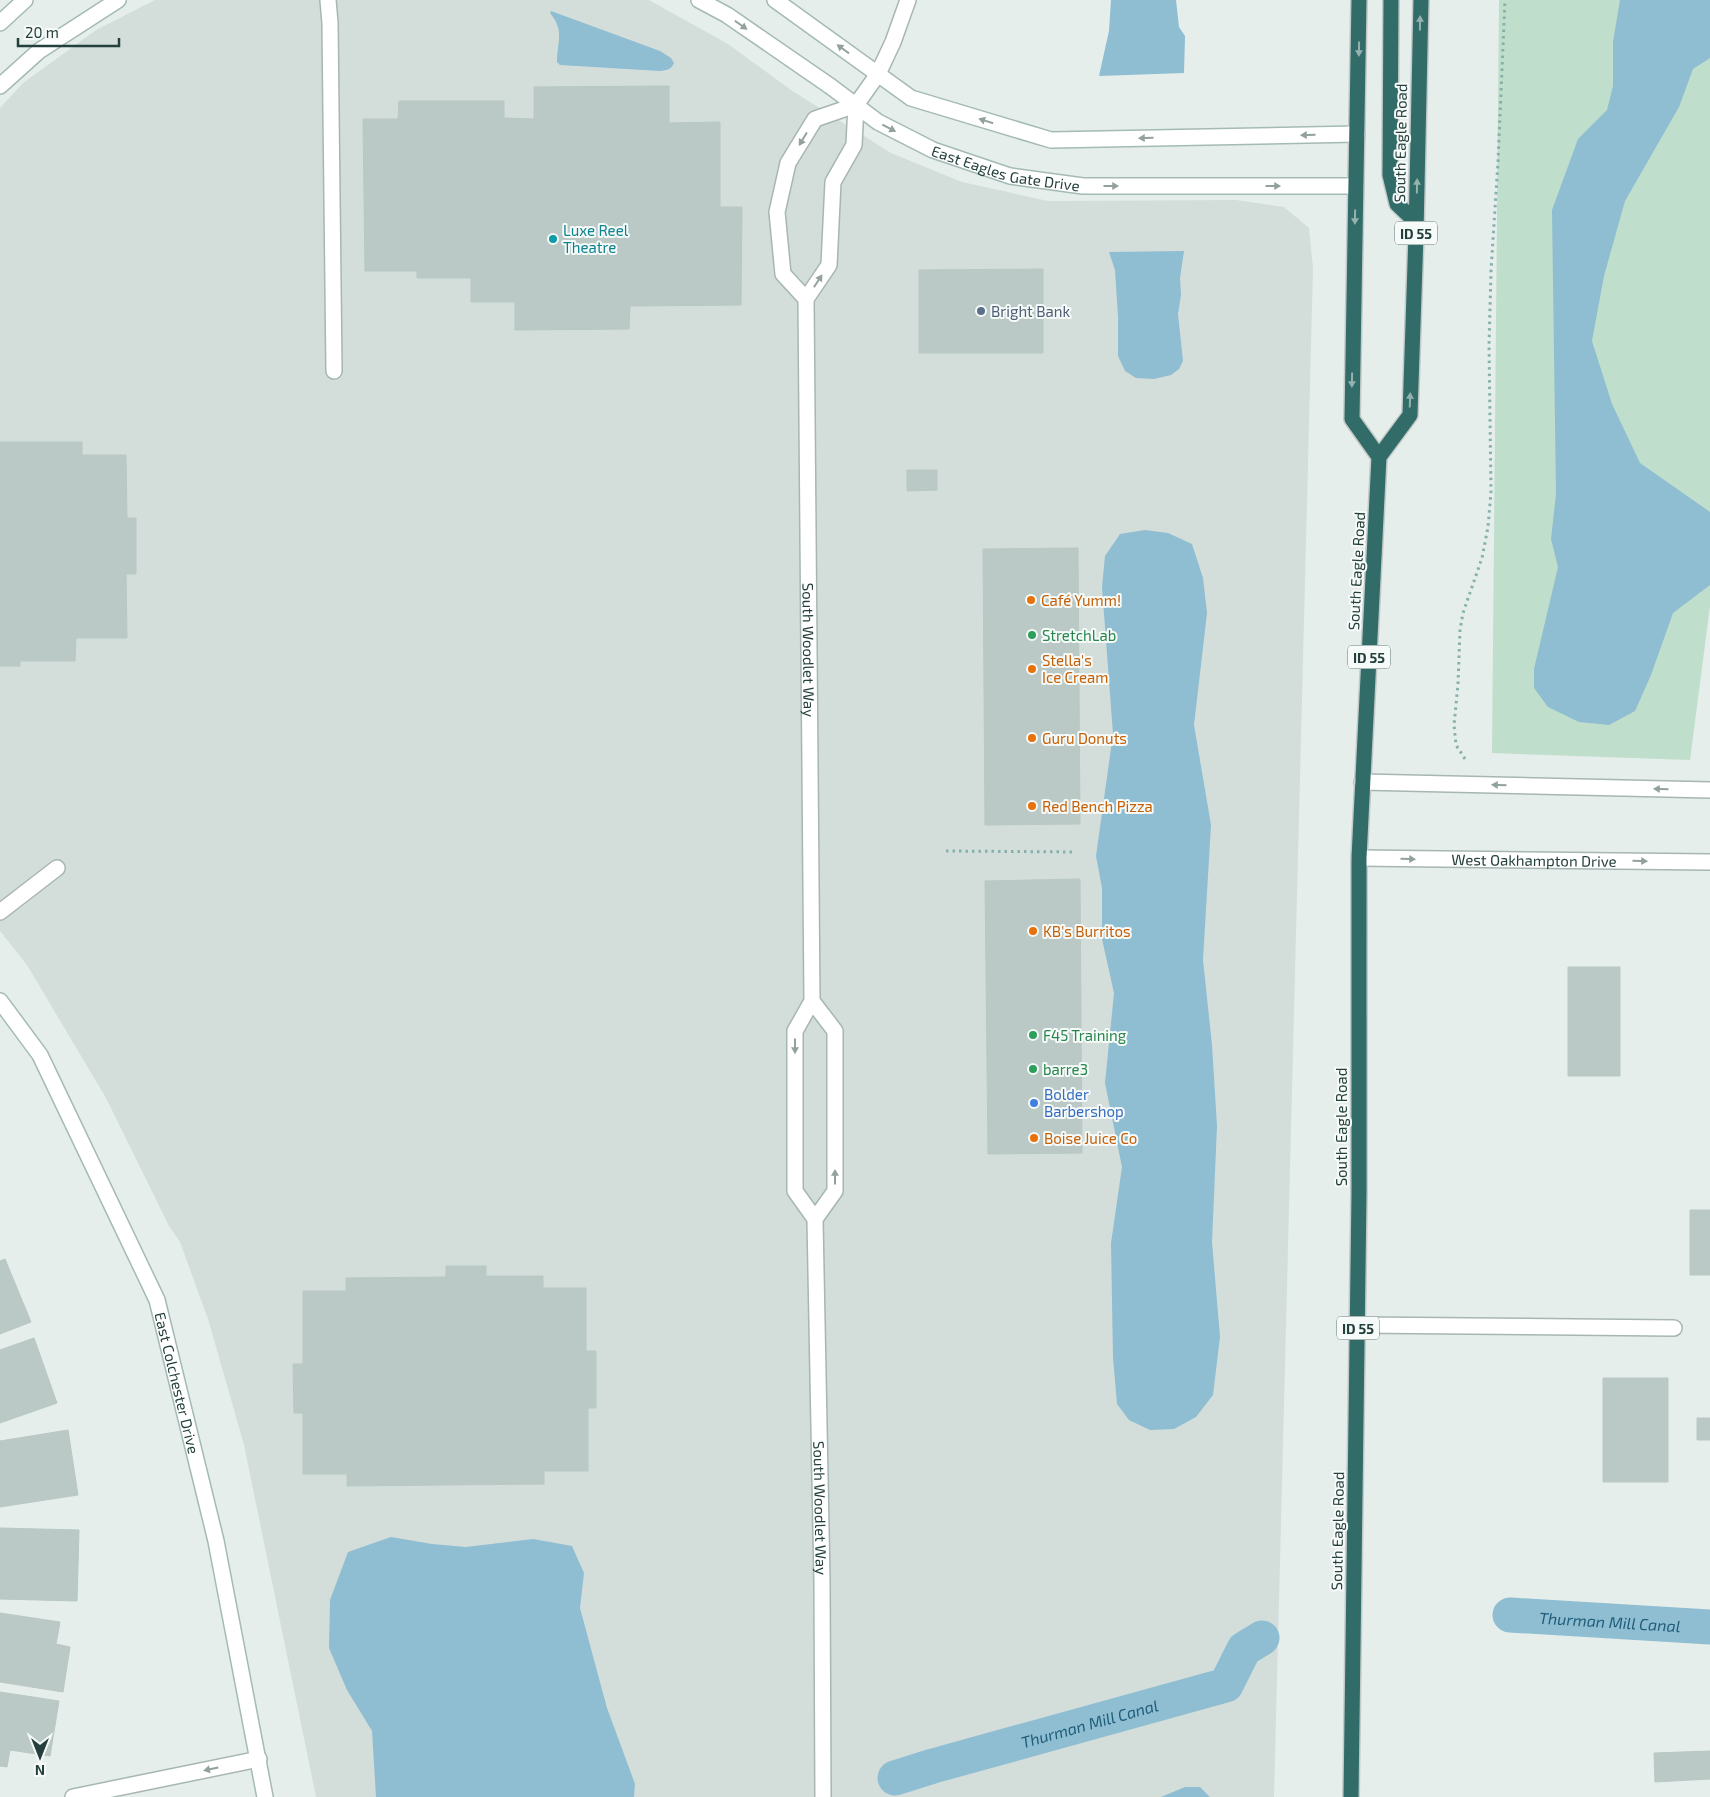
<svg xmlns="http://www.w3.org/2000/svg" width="1710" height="1797" font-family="'Exo 2',sans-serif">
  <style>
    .built { fill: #d3dedb }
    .green { fill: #bfdecc }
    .water { fill: #8fbdd1 }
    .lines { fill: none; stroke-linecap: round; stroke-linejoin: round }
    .canal { stroke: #8fbdd1; stroke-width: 35 }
    .building { fill: #bac9c5; stroke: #b8c8c3 }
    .lane-casing { stroke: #a7b6b3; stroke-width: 18 }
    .street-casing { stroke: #a7b6b3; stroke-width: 18 }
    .secondary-casing { stroke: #a4bab5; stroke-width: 18 }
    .highway-casing { stroke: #c2cac8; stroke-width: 18 }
    .path { stroke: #86b1aa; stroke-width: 3; stroke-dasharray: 2.5 4; stroke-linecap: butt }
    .lane { stroke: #fff; stroke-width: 15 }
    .street { stroke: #fff; stroke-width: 15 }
    .secondary { stroke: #fff; stroke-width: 15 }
    .highway { stroke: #316c68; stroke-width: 15 }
    .oneway { fill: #94b3b0 }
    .oneway2 { fill: #92a09e }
    .culture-dot { fill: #0f9aa8; stroke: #f6faf9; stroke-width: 2 }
    .service-dot { fill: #5c6f8a; stroke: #f6faf9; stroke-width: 2 }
    .food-dot { fill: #e8710a; stroke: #f6faf9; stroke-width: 2 }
    .leisure-dot { fill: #2e9e5b; stroke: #f6faf9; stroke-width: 2 }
    .shop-dot { fill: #3f7fe0; stroke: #f6faf9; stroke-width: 2 }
    .labels { text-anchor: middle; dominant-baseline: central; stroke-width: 4; stroke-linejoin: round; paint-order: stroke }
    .shield { fill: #f6faf9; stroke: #637875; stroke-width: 1 }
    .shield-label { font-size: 14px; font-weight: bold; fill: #24403c }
    .street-label { font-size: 15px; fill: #24403c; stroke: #f6faf9 }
    .culture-label { font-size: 15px; fill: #0d838f; stroke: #f6faf9; text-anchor: start }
    .service-label { font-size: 15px; fill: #4e5e75; stroke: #f6faf9; text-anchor: start }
    .food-label { font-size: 15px; fill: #c56008; stroke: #f6faf9; text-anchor: start }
    .leisure-label { font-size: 15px; fill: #27864d; stroke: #f6faf9; text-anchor: start }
    .shop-label { font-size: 15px; fill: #366cbe; stroke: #f6faf9; text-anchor: start }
    .water-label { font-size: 16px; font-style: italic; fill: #1f5e7b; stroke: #f6faf9 }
  </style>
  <rect width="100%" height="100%" fill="#e5eeeb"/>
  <!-- built -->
  <path class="built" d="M 155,0 L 649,0 L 728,44 L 791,90 L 891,153 L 962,182 L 1048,201 L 1236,200 L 1284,207 L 1309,228 L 1313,268 L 1274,1797 L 316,1797 L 244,1445 L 208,1319 L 180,1242 L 169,1226 L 106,1098 L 27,965 L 0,931 L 0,108 L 23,83 L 96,30 Z"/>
  <!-- green -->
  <path class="green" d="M 1499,0 L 1710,0 L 1710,606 L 1690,760 L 1492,753 Z"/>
  <!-- water -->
  <path class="water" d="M 1111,0 L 1176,0 L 1179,27 L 1185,36 L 1184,73 L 1099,76 L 1109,31 Z
    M 1620,0 L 1710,0 L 1710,58 L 1693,69 L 1679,107 L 1625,201 L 1604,276 L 1592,341 L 1612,404 L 1640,463 L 1710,512 L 1710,585 L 1673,613 L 1651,675 L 1635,711 L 1609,725 L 1579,722 L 1548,707 L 1534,688 L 1534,669 L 1558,567 L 1551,539 L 1556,494 L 1552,210 L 1578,139 L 1607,110 L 1613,86 L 1613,42 Z
    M 551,11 L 660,51 L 671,58 L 674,63 C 671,70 667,70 660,71 L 560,65 L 557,62 C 557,41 565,31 550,13 Z
    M 1184,251 L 1180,278 L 1181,295 L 1178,314 L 1183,361 L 1179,369 L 1171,375 L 1154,379 L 1136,378 L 1125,371 L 1118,356 L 1118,317 L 1115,270 L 1109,252 Z
    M 1145,530 L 1168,533 L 1192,544 L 1203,578 L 1207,613 L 1194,725 L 1211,825 L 1203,960 L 1212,1045 L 1217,1126 L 1212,1242 L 1220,1337 L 1213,1395 L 1196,1417 L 1174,1429 L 1150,1430 L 1129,1420 L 1117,1404 L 1113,1358 L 1111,1243 L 1122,1167 L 1105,1083 L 1114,993 L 1102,939 L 1102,888 L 1096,856 L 1113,734 L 1102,587 L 1105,556 L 1120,534 Z
    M 391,1537 L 432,1544 L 466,1547 L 533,1539 L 572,1546 L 584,1573 L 580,1608 L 607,1708 L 635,1784 L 634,1797 L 376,1797 L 372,1731 L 347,1690 L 329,1648 L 330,1600 L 348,1552 Z
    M 1185,1787 L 1200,1787 L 1210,1797 L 1161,1797 Z"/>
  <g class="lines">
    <!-- canal -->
    <g class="canal">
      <path id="s1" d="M 1510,1615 L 1710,1627"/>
      <path id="s2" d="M 895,1778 L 933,1766 L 1226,1685 L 1244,1649 L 1262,1638"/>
    </g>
  </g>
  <!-- building -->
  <path class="building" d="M 669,86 L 669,123 L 720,122 L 720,207 L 742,207 L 741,305 L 630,306 L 629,329 L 515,330 L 515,302 L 471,302 L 471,278 L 417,278 L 417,271 L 365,271 L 363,119 L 398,119 L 399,101 L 504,101 L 504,118 L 534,119 L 534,87 Z
    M 1043,269 L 1043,353 L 919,353 L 919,270 Z
    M 0,442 L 82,442 L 82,455 L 126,455 L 127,518 L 136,518 L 136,574 L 126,574 L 127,638 L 76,638 L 75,661 L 20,661 L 20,666 L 0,666 Z
    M 907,470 L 937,470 L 937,490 L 907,491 Z
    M 1078,548 L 1080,824 L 985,825 L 983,549 Z
    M 1080,879 L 1082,1153 L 988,1154 L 985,881 Z
    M 1568,967 L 1620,967 L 1620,1076 L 1568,1076 Z
    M 1690,1210 L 1710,1210 L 1710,1275 L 1690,1275 Z
    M 5,1259 L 31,1322 L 0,1334 L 0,1261 Z
    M 446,1266 L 486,1266 L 486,1276 L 543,1276 L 543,1288 L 586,1288 L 586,1351 L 596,1351 L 596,1408 L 588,1408 L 588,1471 L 544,1471 L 544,1484 L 347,1486 L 347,1474 L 303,1474 L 303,1413 L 294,1413 L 293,1364 L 303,1364 L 303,1291 L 346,1291 L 346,1278 L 446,1277 Z
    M 34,1338 L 57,1403 L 0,1423 L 0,1350 Z
    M 1603,1378 L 1668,1378 L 1668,1482 L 1603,1482 Z
    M 1697,1418 L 1710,1418 L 1710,1440 L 1697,1440 Z
    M 68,1430 L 78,1495 L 0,1507 L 0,1441 Z
    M 0,1528 L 79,1530 L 77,1601 L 0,1599 Z
    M 0,1613 L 60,1622 L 56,1644 L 70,1647 L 63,1692 L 0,1682 Z
    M 0,1692 L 59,1701 L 50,1756 L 10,1750 L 7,1767 L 0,1766 Z
    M 1710,1751 L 1710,1779 L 1655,1782 L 1654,1753 Z"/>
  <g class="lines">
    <defs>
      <path id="lane" d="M 328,0 L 330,23 L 334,371
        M 878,74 L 893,42 L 908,0
        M 0,912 L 57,868
        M 1358,1325 L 1674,1328"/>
      <g id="street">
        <path d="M 856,105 L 815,119 L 788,163 L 777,212 L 783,274 L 806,299 L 829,265 L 833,182 L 854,145 L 856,105 L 878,74"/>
        <path id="s3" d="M 806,299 L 812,1001 L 795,1031 L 795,1191 L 815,1219 L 822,1581 L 823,1797"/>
        <path d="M 1362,782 L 1710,790"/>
        <path id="s4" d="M 1359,858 L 1710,862"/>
        <path d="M 812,1001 L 835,1031 L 835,1191 L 815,1219"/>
        <path d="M 73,1797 L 259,1759"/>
      </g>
      <g id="secondary">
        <path id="s5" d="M 699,0 L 727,15 L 830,86 L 878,122 L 933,150 L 1010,176 L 1083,186 L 1356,186"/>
        <path d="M 775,0 L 911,98 L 1051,140 L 1357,134"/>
        <path d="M 0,23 L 25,0"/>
        <path d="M 0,86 L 39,51 L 118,0"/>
        <path id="s6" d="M 0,1001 L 40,1055 L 157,1300 L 216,1541 L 265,1797"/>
      </g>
      <path id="highway" d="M 1359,0 L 1352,419 L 1379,457
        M 1391,0 L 1390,175 L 1397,204 L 1416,222
        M 1351,1797 L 1359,1194 L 1359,858 L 1379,457 L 1410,415 L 1416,234 L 1421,0"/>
    </defs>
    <!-- lane casing -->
    <use href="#lane" class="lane-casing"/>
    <!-- street casing -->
    <use href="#street" class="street-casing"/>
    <!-- secondary casing -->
    <use href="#secondary" class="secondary-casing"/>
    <!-- highway casing -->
    <use href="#highway" class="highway-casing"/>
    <!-- path -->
    <path class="path" d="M 1465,759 L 1456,745 L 1454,725 L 1458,684 L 1460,630 L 1463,613 L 1482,558 L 1488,527 L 1491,492 L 1489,346 L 1491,271 L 1498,162 L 1505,0
      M 946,851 L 1076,852"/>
    <!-- lane -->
    <use href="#lane" class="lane"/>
    <!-- street -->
    <use href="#street" class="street"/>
    <!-- secondary -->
    <use href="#secondary" class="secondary"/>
    <!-- highway -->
    <use href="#highway" class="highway"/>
  </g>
  <!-- one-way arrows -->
  <defs><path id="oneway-solid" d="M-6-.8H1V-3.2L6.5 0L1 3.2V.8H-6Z" transform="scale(1.25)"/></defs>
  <g class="oneway">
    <use href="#oneway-solid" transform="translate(1420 23) rotate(-89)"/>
    <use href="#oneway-solid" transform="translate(1359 49) rotate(91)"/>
    <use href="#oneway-solid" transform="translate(1417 186) rotate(-89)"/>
    <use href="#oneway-solid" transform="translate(1355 217) rotate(91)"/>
    <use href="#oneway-solid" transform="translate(1352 380) rotate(91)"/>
    <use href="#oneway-solid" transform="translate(1410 400) rotate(-88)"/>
  </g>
  <g class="oneway2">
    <use href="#oneway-solid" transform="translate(741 25) rotate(35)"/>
    <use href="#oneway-solid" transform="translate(843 49) rotate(-144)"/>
    <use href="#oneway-solid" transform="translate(986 121) rotate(-163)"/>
    <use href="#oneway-solid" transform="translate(889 128) rotate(27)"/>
    <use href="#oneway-solid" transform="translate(1308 135) rotate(179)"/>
    <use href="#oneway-solid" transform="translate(1146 138) rotate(179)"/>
    <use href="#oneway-solid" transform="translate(803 139) rotate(121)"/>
    <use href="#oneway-solid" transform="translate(1111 186)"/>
    <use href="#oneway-solid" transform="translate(1273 186)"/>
    <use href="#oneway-solid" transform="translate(818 281) rotate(-57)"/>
    <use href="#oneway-solid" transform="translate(1499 785) rotate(-179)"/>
    <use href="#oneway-solid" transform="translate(1661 789) rotate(-179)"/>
    <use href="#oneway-solid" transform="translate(1408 859) rotate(1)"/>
    <use href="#oneway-solid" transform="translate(1640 861) rotate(1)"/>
    <use href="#oneway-solid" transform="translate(795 1046) rotate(90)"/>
    <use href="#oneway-solid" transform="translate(835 1177) rotate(-90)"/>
    <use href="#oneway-solid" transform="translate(211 1769) rotate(168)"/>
  </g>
  <!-- markers -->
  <circle class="culture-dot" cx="553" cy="239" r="5"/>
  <circle class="service-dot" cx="981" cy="311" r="5"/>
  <g class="food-dot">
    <circle cx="1031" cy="600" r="5"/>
    <circle cx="1032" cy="669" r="5"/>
    <circle cx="1032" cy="738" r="5"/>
    <circle cx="1032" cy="806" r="5"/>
    <circle cx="1033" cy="931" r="5"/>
    <circle cx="1034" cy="1138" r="5"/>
  </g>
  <g class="leisure-dot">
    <circle cx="1032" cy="635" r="5"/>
    <circle cx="1033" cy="1035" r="5"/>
    <circle cx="1033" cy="1069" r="5"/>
  </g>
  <circle class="shop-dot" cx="1034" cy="1103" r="5"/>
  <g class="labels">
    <!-- shield labels -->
    <g class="shield">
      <rect x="1395" y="221.5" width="42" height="23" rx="4"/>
      <rect x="1348" y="645.5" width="42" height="23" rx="4"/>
      <rect x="1337" y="1316.5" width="42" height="23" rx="4"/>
    </g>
    <g class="shield-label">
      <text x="1416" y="233">ID 55</text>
      <text x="1369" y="657">ID 55</text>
      <text x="1358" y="1328">ID 55</text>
    </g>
    <!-- street labels -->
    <g class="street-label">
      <text transform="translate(1400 143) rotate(-89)">South Eagle Road</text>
      <text stroke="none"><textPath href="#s5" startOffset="354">East Eagles Gate Drive</textPath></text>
      <text transform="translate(1356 571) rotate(-87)">South Eagle Road</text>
      <text stroke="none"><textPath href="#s3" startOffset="351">South Woodlet Way</textPath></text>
      <text stroke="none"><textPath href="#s4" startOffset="175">West Oakhampton Drive</textPath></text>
      <text transform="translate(1341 1127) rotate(-90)">South Eagle Road</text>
      <text stroke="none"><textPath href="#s6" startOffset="424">East Colchester Drive</textPath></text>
      <text stroke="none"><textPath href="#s3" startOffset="1220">South Woodlet Way</textPath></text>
      <text transform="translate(1337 1531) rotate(-89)">South Eagle Road</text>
    </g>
    <!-- culture labels -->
    <g class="culture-label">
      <text x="563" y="230">Luxe Reel<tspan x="563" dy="17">Theatre</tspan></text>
    </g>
    <!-- service labels -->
    <g class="service-label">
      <text x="991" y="311">Bright Bank</text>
    </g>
    <!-- food labels -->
    <g class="food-label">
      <text x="1041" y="600">Café Yumm!</text>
      <text x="1042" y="660">Stella's<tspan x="1042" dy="17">Ice Cream</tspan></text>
      <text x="1042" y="738">Guru Donuts</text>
      <text x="1042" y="806">Red Bench Pizza</text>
      <text x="1043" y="931">KB's Burritos</text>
      <text x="1044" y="1138">Boise Juice Co</text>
    </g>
    <!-- leisure labels -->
    <g class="leisure-label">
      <text x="1042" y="635">StretchLab</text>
      <text x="1043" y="1035">F45 Training</text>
      <text x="1043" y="1069">barre3</text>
    </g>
    <!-- shop labels -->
    <g class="shop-label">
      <text x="1044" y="1094">Bolder<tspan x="1044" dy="17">Barbershop</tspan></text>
    </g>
    <!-- water labels -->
    <g class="water-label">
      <text stroke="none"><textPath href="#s1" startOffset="100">Thurman Mill Canal</textPath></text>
      <text stroke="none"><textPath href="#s2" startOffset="202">Thurman Mill Canal</textPath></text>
    </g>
  </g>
  <!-- north arrow -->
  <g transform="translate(40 1757) rotate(180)" stroke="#f6faf9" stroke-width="4" paint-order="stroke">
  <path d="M0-4L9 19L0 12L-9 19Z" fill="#24403c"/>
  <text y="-8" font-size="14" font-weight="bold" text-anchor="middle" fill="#24403c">N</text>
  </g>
  <!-- scale -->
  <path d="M18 38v8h101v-8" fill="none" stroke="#24403c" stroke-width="2.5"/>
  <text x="25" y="38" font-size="15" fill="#24403c" stroke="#f6faf9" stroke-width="4" paint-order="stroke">20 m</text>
</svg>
